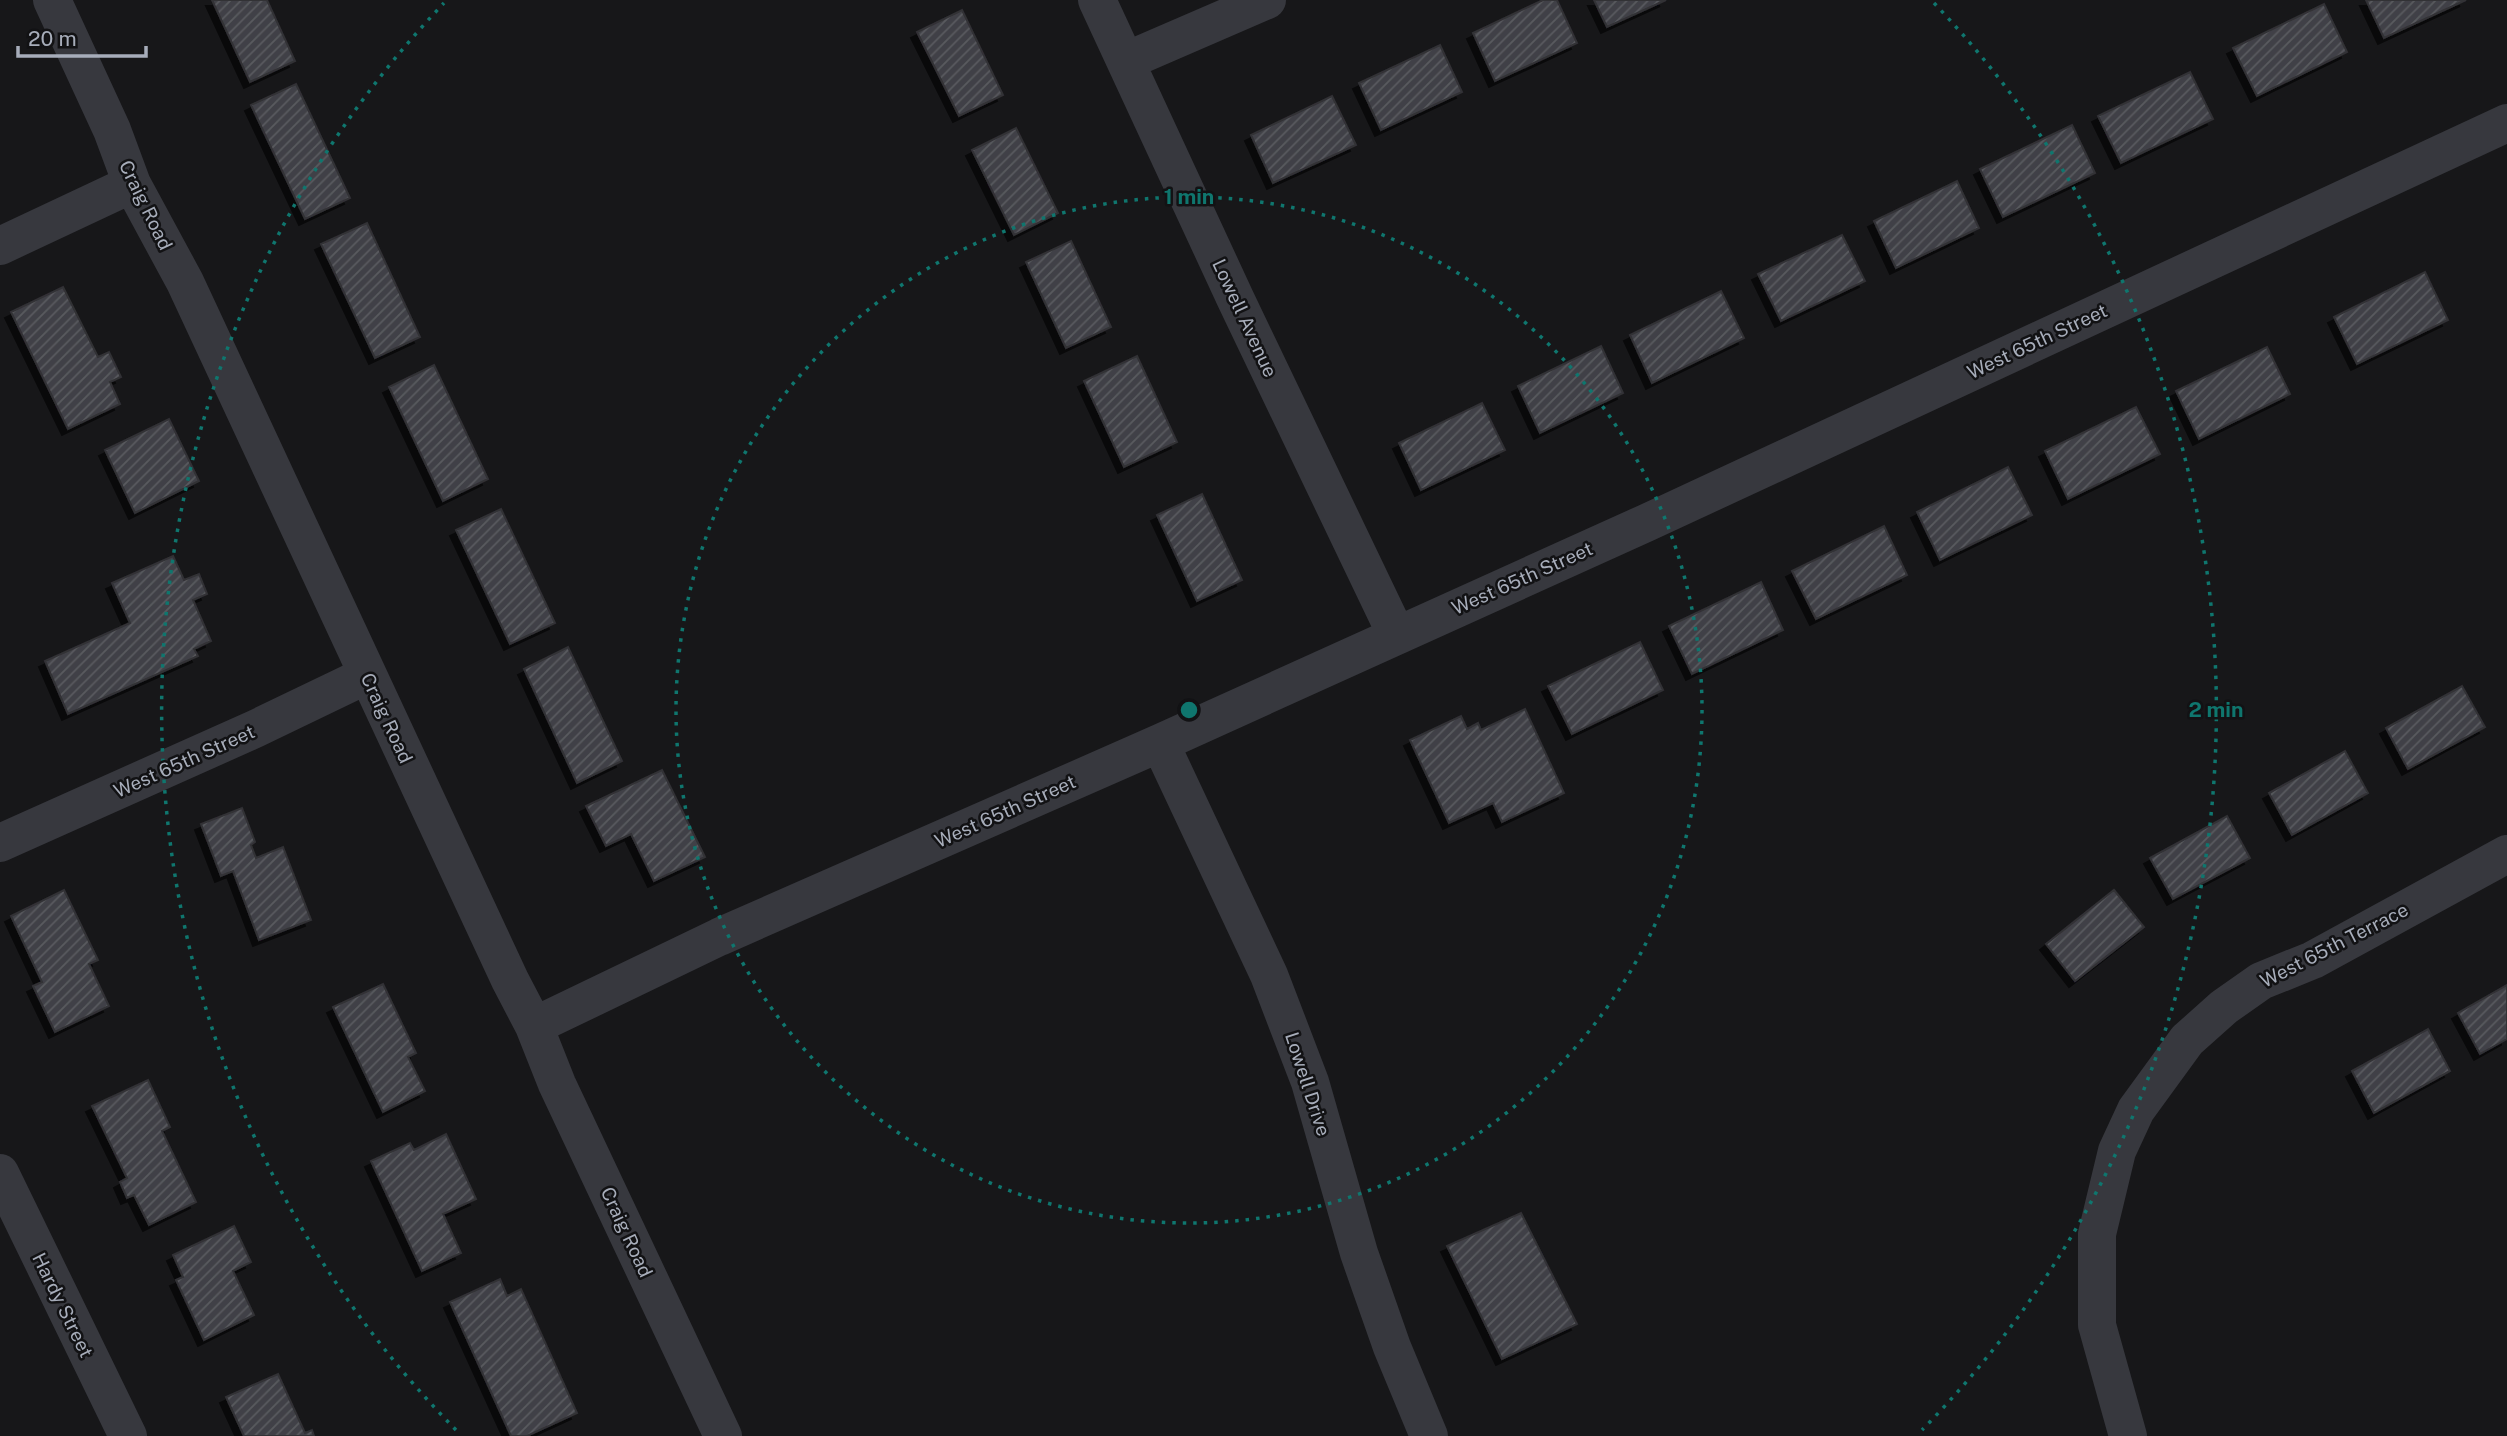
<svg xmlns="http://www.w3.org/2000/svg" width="2507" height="1436" font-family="'Public Sans',sans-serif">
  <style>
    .building { fill: url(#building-hatch); stroke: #313035; stroke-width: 2; filter: url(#shadow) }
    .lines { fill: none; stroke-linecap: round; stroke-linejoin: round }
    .minor { stroke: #37383e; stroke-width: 38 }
    .ring { fill: none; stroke: #0f766e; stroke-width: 3.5; stroke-dasharray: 3.5 7 }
    .labels { text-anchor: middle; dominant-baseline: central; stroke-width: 5; stroke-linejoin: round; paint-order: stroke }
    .street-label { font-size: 19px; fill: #a7adba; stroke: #121214 }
    .centre { fill: #0f766e; stroke: #121214; stroke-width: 3.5 }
    .ring-label { font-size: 21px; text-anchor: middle; font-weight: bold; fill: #0f766e; stroke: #121214; stroke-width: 5; stroke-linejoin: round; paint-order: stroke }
  </style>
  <defs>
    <pattern id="building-hatch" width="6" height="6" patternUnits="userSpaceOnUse" patternTransform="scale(1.75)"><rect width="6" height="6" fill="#404146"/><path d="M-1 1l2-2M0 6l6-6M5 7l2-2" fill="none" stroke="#595a5f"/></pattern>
    <filter id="shadow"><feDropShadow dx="-6" dy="6" stdDeviation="0" flood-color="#0009"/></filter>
  </defs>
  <rect width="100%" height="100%" fill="#171719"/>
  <!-- building -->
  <path class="building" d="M 212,0 L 267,0 L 295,61 L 250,82 Z
    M 1543,0 L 1557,0 L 1577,43 L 1495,81 L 1473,33 Z
    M 1594,0 L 1666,0 L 1607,27 Z
    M 2366,0 L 2466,0 L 2384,38 Z
    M 2324,4 L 2347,52 L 2257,96 L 2233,48 Z
    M 962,10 L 1003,95 L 959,116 L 917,32 Z
    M 1440,45 L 1462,92 L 1381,130 L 1359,83 Z
    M 2190,72 L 2213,119 L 2121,163 L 2098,116 Z
    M 296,84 L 350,198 L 305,219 L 251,105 Z
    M 1332,96 L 1356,145 L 1273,183 L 1251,135 Z
    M 2072,125 L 2095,173 L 2003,217 L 1980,169 Z
    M 1016,128 L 1058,213 L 1014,235 L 972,150 Z
    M 1957,181 L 1979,228 L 1896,268 L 1874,221 Z
    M 367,223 L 420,337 L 375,358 L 321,244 Z
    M 1842,235 L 1865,281 L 1781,321 L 1758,274 Z
    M 1071,241 L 1111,327 L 1066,348 L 1026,262 Z
    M 2425,272 L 2448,320 L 2357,364 L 2334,317 Z
    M 63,287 L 98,357 L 109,352 L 121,377 L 110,382 L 120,404 L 68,429 L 11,312 Z
    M 1721,291 L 1744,338 L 1652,383 L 1630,335 Z
    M 1601,346 L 1623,393 L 1540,433 L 1518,386 Z
    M 2267,347 L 2290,394 L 2199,439 L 2176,391 Z
    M 1137,356 L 1177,442 L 1124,467 L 1084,381 Z
    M 434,365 L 488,479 L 443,501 L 389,387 Z
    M 1482,403 L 1505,450 L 1421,490 L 1399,443 Z
    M 2136,407 L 2160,454 L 2068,499 L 2045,451 Z
    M 169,419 L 199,481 L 135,513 L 105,450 Z
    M 2008,467 L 2032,515 L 1940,560 L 1917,512 Z
    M 1202,494 L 1242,580 L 1197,601 L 1157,515 Z
    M 501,509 L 555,623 L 510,644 L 456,530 Z
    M 1884,526 L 1907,575 L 1816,619 L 1792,571 Z
    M 173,556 L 184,580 L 199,574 L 207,594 L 193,600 L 211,641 L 194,649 L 198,656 L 68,714 L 45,661 L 130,623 L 112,583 Z
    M 1761,582 L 1783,630 L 1692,674 L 1669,626 Z
    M 1640,642 L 1663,690 L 1572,734 L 1548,686 Z
    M 568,647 L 622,761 L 577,783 L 524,669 Z
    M 2462,686 L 2485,727 L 2408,769 L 2386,728 Z
    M 1525,709 L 1564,793 L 1502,822 L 1493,803 L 1449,823 L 1410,740 L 1461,716 L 1467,729 L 1478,723 L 1481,730 Z
    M 2345,751 L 2368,793 L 2292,835 L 2269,793 Z
    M 662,770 L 705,857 L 654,881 L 631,834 L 606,846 L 586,806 Z
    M 242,808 L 255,842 L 251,845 L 256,858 L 283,847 L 311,920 L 259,940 L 233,871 L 221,876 L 201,824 Z
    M 2227,816 L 2250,858 L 2173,899 L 2150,858 Z
    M 64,890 L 98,960 L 89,964 L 109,1006 L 55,1032 L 33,986 L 42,982 L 11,916 Z
    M 2114,890 L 2144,927 L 2075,981 L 2046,944 Z
    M 383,984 L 416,1053 L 408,1057 L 425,1091 L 383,1112 L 333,1007 Z
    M 2507,985 L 2507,1039 L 2480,1054 L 2458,1013 Z
    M 2428,1029 L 2450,1071 L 2374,1113 L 2352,1071 Z
    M 148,1080 L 170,1127 L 162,1131 L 196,1202 L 149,1225 L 134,1195 L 127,1198 L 120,1182 L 127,1178 L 92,1106 Z
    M 446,1134 L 476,1199 L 443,1214 L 461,1253 L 422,1271 L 371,1161 L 410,1143 L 414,1150 Z
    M 1521,1213 L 1577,1324 L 1502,1359 L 1447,1246 Z
    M 234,1226 L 251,1262 L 233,1271 L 254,1315 L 204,1340 L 176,1280 L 183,1277 L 173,1255 Z
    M 500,1279 L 507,1296 L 521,1289 L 577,1413 L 527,1436 L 511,1436 L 450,1302 Z
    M 278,1374 L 305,1433 L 312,1430 L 314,1436 L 244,1436 L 226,1397 Z"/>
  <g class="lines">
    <!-- minor -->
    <path class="minor" d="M 52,0 L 112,130 L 132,184 L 185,282 L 510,980 L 534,1026 L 557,1084 L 723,1436
      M 1097,0 L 1236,300 L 1396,634
      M 1126,61 L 1267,0
      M 0,246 L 132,184
      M 1160,743 L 1269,975 L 1310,1082 L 1359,1253 L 1392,1347 L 1429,1436
      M 0,843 L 257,728 L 367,675
      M 534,1026 L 719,937 L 1160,743 L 1646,523 L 2507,123
      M 0,1173 L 128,1436
      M 2128,1436 L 2097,1325 L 2097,1234 L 2117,1151 L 2136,1110 L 2187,1040 L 2224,1007 L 2261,981 L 2313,960 L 2507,854"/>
  </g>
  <!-- distance rings -->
  <g class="ring">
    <circle cx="1189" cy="710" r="513"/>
    <path d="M456 1430A1027 1027 0 0 1 444 3M1934 3A1027 1027 0 0 1 1922 1430"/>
  </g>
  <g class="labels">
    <!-- street labels -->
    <g class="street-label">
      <text transform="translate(146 205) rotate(64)">Craig Road</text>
      <text transform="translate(1245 318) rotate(65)">Lowell Avenue</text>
      <text transform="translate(2037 341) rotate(-25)">West 65th Street</text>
      <text transform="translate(1522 578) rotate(-24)">West 65th Street</text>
      <text transform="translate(387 718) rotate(65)">Craig Road</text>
      <text transform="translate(184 761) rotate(-24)">West 65th Street</text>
      <text transform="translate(1005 811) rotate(-24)">West 65th Street</text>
      <text transform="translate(2334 945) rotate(-27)">West 65th Terrace</text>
      <text transform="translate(1308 1084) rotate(72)">Lowell Drive</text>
      <text transform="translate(627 1232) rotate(65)">Craig Road</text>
      <text transform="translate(63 1305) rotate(64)">Hardy Street</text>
    </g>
  </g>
  <circle cx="1189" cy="710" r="10" class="centre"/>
  <g class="ring-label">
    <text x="1189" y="204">1 min</text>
    <text x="2216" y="717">2 min</text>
  </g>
  <!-- scale -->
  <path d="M18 46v10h128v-10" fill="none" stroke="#a7adba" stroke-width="3.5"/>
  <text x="28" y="46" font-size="21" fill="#a7adba" stroke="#121214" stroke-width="5" paint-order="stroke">20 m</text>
</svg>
